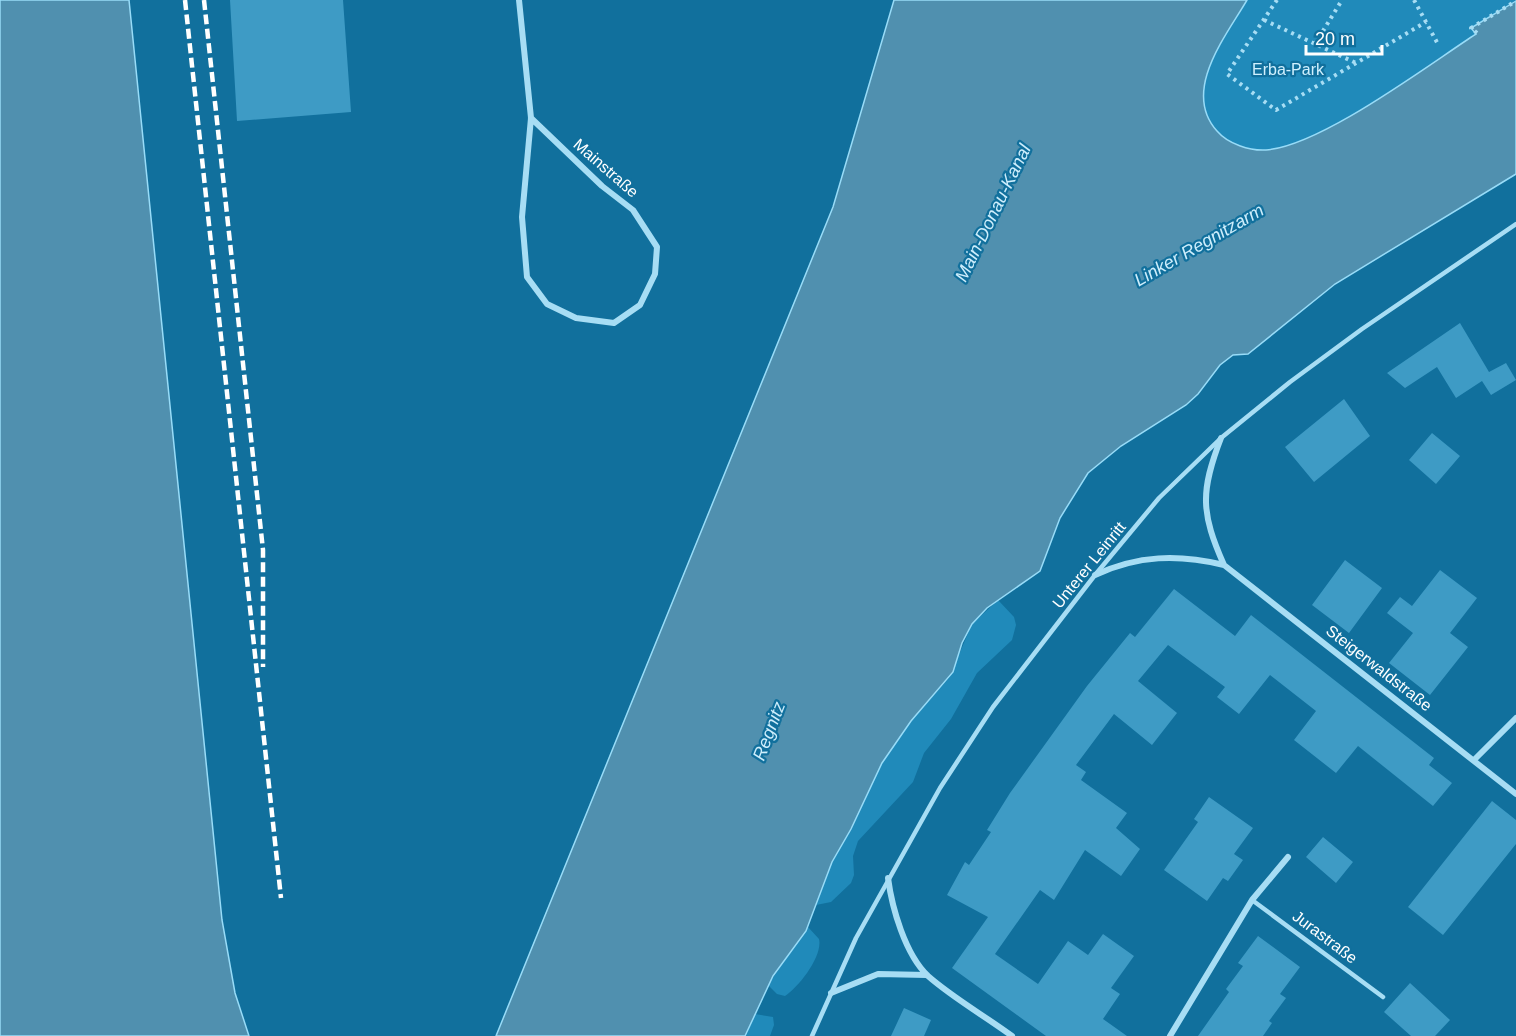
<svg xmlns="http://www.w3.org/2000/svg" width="1516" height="1036" font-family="Helvetica,sans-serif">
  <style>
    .green { fill: #208aba }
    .water { fill: #5090af; stroke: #98dcf8; stroke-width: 1.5 }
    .building { fill: #3e9bc5 }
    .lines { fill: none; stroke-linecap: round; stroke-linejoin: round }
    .path { stroke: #a7ddf4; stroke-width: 4; stroke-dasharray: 3 4.5; stroke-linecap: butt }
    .lane { stroke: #a7ddf4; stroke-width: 4.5 }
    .street { stroke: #a7ddf4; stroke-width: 6 }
    .rail { stroke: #fff; stroke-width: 4.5; stroke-dasharray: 10 4.5; stroke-linecap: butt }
    .labels { text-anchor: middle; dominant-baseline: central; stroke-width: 4.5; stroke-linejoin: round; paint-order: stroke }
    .park-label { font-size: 16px; fill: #cff0fe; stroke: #11709d }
    .street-label { font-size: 16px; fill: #fff; stroke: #11709d }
    .water-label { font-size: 18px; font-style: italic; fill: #ceeefc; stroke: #11709d }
  </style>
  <rect width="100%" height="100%" fill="#11709d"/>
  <!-- green -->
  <path class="green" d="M 1247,0 L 1516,0 L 1472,28 L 1477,33 C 1428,65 1322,145 1267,150 C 1250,151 1228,144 1217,131 C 1181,91 1226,37 1247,0 Z
    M 998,600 L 1014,617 L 1016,625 L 1012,640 L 977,673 L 951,719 L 924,753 L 913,782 L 858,841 L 853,856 L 854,875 L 851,883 L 831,902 L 816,905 L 832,862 L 851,829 L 882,763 L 911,721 L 949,678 L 972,624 Z
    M 808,927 L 819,939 C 823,956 799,987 785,996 L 777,994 L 768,985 Z
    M 755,1014 L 773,1017 L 774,1025 L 770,1036 L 746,1036 Z"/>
  <!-- water -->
  <path class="water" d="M 0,0 L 129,0 L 222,920 L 235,993 L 249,1036 L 0,1036 Z
    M 894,0 L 1247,0 C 1226,36 1181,91 1217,131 C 1228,144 1250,151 1266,150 C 1321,146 1428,65 1476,34 L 1471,28 L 1516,1 L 1516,174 L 1335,284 L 1248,354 L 1233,355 L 1220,365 L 1198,394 L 1186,405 L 1121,446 L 1088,473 L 1060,518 L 1040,571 L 987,608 L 972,624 L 962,643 L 953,672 L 911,721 L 882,763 L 851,829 L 832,862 L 806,931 L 773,976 L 745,1036 L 496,1036 L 833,207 Z"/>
  <!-- building -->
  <path class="building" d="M 230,0 L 343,0 L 351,112 L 237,121 Z
    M 1460,323 L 1489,372 L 1506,363 L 1516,380 L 1491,395 L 1482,381 L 1456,398 L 1437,367 L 1405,388 L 1387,373 Z
    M 1344,399 L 1370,436 L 1314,482 L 1285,447 Z
    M 1432,433 L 1460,456 L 1436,484 L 1409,460 Z
    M 1345,560 L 1382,588 L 1349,633 L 1312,605 Z
    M 1440,570 L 1477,598 L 1450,633 L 1468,647 L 1430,695 L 1389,663 L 1413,633 L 1387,613 L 1400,597 L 1412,606 Z
    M 1174,589 L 1235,636 L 1251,615 L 1434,758 L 1429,765 L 1452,783 L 1433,806 L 1358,746 L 1336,773 L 1294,740 L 1316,711 L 1270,675 L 1239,714 L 1217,697 L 1225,687 L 1168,645 L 1138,681 L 1177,713 L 1152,745 L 1114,714 L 1076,765 L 1086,772 L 1081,780 L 1127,813 L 1116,828 L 1140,849 L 1121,876 L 1085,850 L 1054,900 L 1040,890 L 995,954 L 1038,984 L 1068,941 L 1088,955 L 1103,934 L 1134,956 L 1111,988 L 1120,994 L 1103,1019 L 1127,1036 L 1046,1036 L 952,968 L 988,917 L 947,895 L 965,862 L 969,865 L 991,832 L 987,830 L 1010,793 L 1087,686 L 1130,633 L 1135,637 Z
    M 1209,797 L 1253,828 L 1234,854 L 1243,860 L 1228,881 L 1223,878 L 1207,901 L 1164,870 L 1198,822 L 1194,819 Z
    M 1492,801 L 1516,820 L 1516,844 L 1443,935 L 1408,907 Z
    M 1323,837 L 1353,862 L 1336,883 L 1306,857 Z
    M 1258,936 L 1300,967 L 1280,994 L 1286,998 L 1269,1021 L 1272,1023 L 1263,1036 L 1198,1036 L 1229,992 L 1226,989 L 1243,966 L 1238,963 Z
    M 1410,983 L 1450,1020 L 1435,1036 L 1411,1036 L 1384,1012 Z
    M 904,1008 L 931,1020 L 924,1036 L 891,1036 Z"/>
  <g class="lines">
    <!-- path -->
    <path class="path" d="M 1277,0 L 1227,74 L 1276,110 L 1426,22
      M 1414,0 L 1439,46
      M 1264,20 L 1356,63
      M 1477,33 L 1471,28 L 1516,1
      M 1315,44 L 1342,0"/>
    <!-- lane -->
    <path class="lane" d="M 1252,900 L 1383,997
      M 812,1036 L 856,938 L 940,788 L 993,707 L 1095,575 L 1159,498 L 1221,438 L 1290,382 L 1362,329 L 1516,224"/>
    <!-- street -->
    <path class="street" d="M 519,0 L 531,118 L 522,217 L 527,277 L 547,304 L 576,318 L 614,323 L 640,305 L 655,274 L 657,247 L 633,210 L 602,186 L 531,118
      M 1221,438 C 1200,492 1201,513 1224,565
      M 1095,575 C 1138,555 1178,554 1224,565 L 1516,794
      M 1474,760 L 1516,718
      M 888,878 C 892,908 905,954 928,976 C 953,998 985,1016 1012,1036
      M 831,993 L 878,974 L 927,975
      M 1170,1036 L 1252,900 L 1288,857"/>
    <!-- rail -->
    <path class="rail" d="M 185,0 L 281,898
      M 204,0 L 263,550 L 263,667"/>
  </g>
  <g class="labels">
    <!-- park labels -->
    <g class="park-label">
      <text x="1288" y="69">Erba-Park</text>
    </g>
    <!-- street labels -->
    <g class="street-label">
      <text transform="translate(606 168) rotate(41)">Mainstraße</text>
      <text transform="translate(1089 565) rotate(-51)">Unterer Leinritt</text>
      <text transform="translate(1379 668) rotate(38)">Steigerwaldstraße</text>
      <text transform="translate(1325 937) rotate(37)">Jurastraße</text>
    </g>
    <!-- water labels -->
    <g class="water-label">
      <text transform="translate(993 213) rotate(-64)">Main-Donau-Kanal</text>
      <text transform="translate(1199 245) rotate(-30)">Linker Regnitzarm</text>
      <text transform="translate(769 731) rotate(-69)">Regnitz</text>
    </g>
  </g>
  <!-- scale -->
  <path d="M1306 45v9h76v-9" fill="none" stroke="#ffffff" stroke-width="3"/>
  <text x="1315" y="45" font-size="18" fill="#ffffff" stroke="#11709d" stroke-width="4.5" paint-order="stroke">20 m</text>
</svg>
